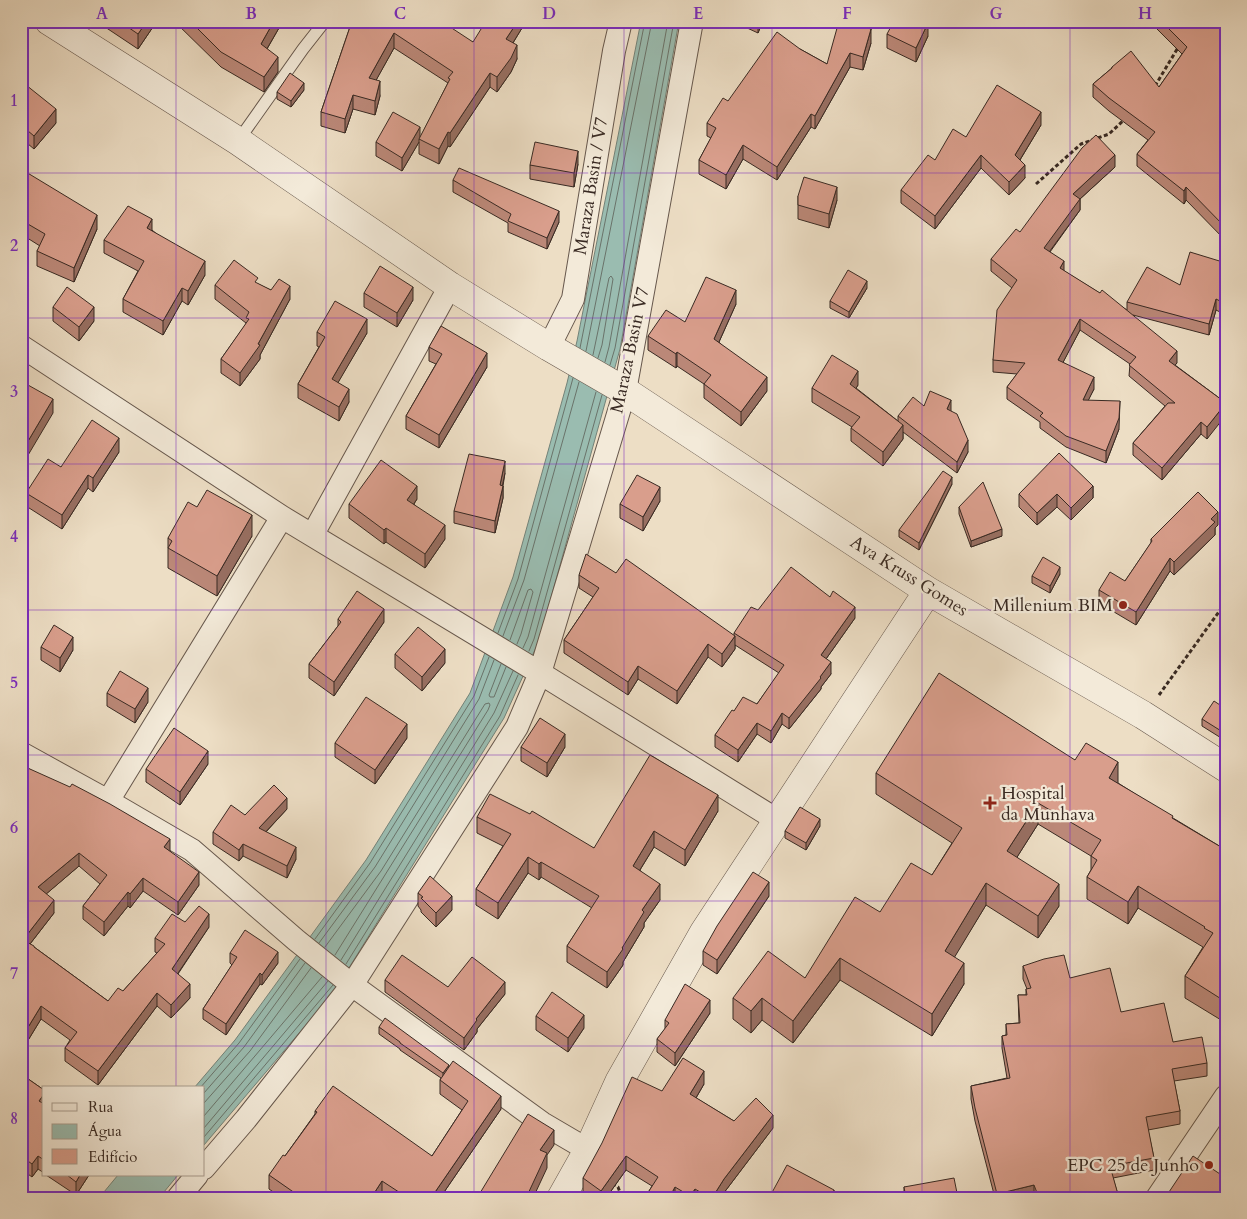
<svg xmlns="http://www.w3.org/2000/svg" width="1247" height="1219" font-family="Cardo,serif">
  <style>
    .water { fill: #9abcb0; stroke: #738278 }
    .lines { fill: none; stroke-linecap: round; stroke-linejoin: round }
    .shore { stroke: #6a736a; stroke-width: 1 }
    .service-casing { stroke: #66574c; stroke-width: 13 }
    .minor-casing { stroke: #66574c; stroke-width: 24 }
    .tertiary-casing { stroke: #66574c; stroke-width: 29 }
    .path { stroke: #392a23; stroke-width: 3; stroke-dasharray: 4 2.5; stroke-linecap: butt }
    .service { stroke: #f3ead9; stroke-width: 11 }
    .minor { stroke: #f3ead9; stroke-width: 22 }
    .tertiary { stroke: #f3ead9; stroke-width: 28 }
    .wall { fill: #bb8878; stroke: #392a23 }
    .shaded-wall { fill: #986f62; stroke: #392a23 }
    .building { fill: #d99e8c; stroke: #392a23 }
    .grid { fill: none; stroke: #7b2cbf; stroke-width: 1; stroke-opacity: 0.55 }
    .poi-dot { fill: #8f2418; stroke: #f3ead9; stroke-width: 2 }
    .labels { text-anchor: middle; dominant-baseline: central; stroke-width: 4.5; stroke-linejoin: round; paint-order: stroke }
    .street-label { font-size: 18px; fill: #392a23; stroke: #f3ead9 }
    .poi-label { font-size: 18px; fill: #392a23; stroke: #f3ead9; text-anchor: end }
    .neatline { fill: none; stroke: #7b2cbf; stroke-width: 2 }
    .grid-label { font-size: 16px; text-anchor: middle; font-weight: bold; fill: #7b2cbf }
  </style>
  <rect width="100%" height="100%" fill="#eddec5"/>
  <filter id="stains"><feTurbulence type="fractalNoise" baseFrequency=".004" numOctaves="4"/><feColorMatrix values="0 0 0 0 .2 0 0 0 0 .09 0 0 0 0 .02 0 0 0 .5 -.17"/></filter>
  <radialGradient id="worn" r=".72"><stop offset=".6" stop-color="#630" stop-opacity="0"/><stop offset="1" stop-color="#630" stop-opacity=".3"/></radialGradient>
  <!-- water -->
  <path class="water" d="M 641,21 L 679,21 L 620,349 L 539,641 L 504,718 L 334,992 L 204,1145 L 204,1088 L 194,1088 L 235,1040 L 366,860 L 470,693 L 513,577 L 567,383 L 577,341 Z
    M 118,1175 L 178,1175 L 159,1198 L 99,1198 Z"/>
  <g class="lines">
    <!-- shore -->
    <path class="shore" d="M 580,348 L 645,21
      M 586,351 L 652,21
      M 593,355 L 609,278 L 611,276 L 613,279 L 602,345 L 598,358
      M 605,362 L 609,347 L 668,21
      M 610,365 L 615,348 L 674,21
      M 498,633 L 518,579 L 573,378
      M 503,636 L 524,580 L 579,382
      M 510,640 L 528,590 L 531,589 L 533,592 L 521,634 L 517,644
      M 523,648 L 528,637 L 596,392
      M 529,651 L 534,639 L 602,395
      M 501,664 L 489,695 L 490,697 L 494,697 L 506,667
      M 315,939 L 370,863 L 474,696 L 489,657
      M 319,943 L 375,867 L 479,699 L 494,660
      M 325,947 L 381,871 L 485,704 L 489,703 L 490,705 L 488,710 L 335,955
      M 341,960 L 494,713 L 513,671
      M 346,964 L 500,716 L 518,675
      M 200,1088 L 239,1043 L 300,959
      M 204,1093 L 244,1047 L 305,963
      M 204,1103 L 250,1051 L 311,968
      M 204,1116 L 322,977
      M 204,1128 L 328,981
      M 204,1137 L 333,985"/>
    <defs>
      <path id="service" d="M 238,141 L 303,49 L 325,21"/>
      <path id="minor" d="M 21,346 L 282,517 L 540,673 L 777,820
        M 549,347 L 573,299 L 614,51 L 621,21
        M 313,534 L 450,286
        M 21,753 L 108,801 L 192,850 L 296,940 L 352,985 L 542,1123 L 588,1150
        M 108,801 L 282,517
        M 204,1168 L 246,1119 L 352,985 L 517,727 L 540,673 L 625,391 L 692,21
        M 178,1198 L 197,1175
        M 1157,1198 L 1226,1096"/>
      <path id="tertiary" d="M 49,21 L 238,141 L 450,286 L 549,347 L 625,391 L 928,591 L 1143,715 L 1226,768
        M 561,1198 L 588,1150 L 619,1082 L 704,932 L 928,591"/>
    </defs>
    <!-- service casing -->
    <use href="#service" class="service-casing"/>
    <!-- minor casing -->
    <use href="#minor" class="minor-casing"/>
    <!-- tertiary casing -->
    <use href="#tertiary" class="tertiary-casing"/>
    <!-- path -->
    <path class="path" d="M 1155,86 L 1179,46
      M 1036,184 L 1081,144 L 1109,134 L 1126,118
      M 1159,695 L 1226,602
      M 612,1184 L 618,1187 L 622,1198"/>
    <!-- service -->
    <use href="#service" class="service"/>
    <!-- minor -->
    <use href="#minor" class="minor"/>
    <!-- tertiary -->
    <use href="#tertiary" class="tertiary"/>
  </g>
  <!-- wall -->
  <path class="wall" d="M 105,21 L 157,21 L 138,49 L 105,27 Z
    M 174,21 L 283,21 L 267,49 L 278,72 L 264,92 L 221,67 Z
    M 352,21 L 426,26 L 473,42 L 522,21 L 522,28 L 513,43 L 517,59 L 511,72 L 497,92 L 490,87 L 450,147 L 448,146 L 439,164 L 419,154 L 419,142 L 402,171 L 376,156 L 376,142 L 420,138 L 448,83 L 394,48 L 376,80 L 380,96 L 375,115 L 353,109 L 345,133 L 321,126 L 321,112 Z
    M 732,21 L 763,21 L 758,33 Z
    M 1149,21 L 1226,21 L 1226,241 L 1186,200 L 1184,204 L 1137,166 L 1137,154 L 1148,140 L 1109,111 L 1093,97 L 1093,84 L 1112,68 L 1112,67 L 1159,87 L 1182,54 Z
    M 887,34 L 928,36 L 916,62 L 887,48 Z
    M 871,43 L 863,70 L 850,67 L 815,129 L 811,127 L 777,180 L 743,159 L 726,189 L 699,174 L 699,160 L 711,138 L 707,136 L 707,123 L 728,101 L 800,49 L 827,64 Z
    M 21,81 L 56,123 L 34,149 L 21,138 Z
    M 304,90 L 291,107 L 277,99 L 277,92 Z
    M 1041,125 L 1020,160 L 1025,178 L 1009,195 L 981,168 L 935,229 L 901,203 L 901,190 L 935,160 L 966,137 Z
    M 578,164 L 574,187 L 530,179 L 530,165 Z
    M 1115,167 L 1080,199 L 1080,210 L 1050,252 L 1064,271 L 1127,310 L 1127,302 L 1180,285 L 1226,263 L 1226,315 L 1216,310 L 1209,335 L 1133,315 L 1177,363 L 1175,365 L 1226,403 L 1207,439 L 1201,434 L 1162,480 L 1133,455 L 1133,443 L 1165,406 L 1129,376 L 1130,364 L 1080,330 L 1063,362 L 1094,389 L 1088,400 L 1119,429 L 1106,463 L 1066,447 L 1040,428 L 1040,422 L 1007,399 L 1007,387 L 1017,374 L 993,372 L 993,360 L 1012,288 L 991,271 L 991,259 Z
    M 21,169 L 97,229 L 74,282 L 37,266 L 37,251 L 40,246 L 21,234 Z
    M 453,180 L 559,222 L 547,249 L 508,232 L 508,223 L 453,192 Z
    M 798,196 L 837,200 L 829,228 L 798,219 Z
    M 152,230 L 205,275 L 188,305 L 182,301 L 163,335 L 123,312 L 123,299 L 138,271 L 104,253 L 104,240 Z
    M 258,284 L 290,299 L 260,355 L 260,359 L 240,386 L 221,373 L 221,359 L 246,324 L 246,323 L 215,299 L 215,285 Z
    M 867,288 L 849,318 L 830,308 L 830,301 Z
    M 364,293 L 413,300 L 397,327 L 364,307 Z
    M 736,304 L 719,342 L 767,391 L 741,426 L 704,398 L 704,384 L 677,366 L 676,368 L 648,350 L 648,336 Z
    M 53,307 L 94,321 L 79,341 L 53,321 Z
    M 317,332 L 367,333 L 338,382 L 349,402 L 339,421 L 298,398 L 298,384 L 319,347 L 317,346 Z
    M 429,347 L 487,367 L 439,448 L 406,429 L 406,416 L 436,364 L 429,361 Z
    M 858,385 L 856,388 L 898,421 L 898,416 L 924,406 L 951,411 L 968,452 L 957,473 L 903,432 L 903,439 L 883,466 L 851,441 L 851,428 L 852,427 L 812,402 L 812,388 Z
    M 119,452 L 93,492 L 88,488 L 62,529 L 26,506 L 26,493 L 61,467 Z
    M 505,473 L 503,486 L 503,498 L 495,533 L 454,523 L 454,511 Z
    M 952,484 L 919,550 L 899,537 L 899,530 Z
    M 1093,486 L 1093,498 L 1071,520 L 1057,507 L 1037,525 L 1019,507 L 1019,494 Z
    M 417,499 L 414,504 L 445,539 L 425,568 L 386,542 L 384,544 L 349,518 L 349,504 Z
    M 660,501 L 643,531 L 620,518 L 620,504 Z
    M 197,507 L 252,536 L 217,596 L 168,568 L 168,538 Z
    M 959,507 L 1002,536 L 971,547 L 959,514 Z
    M 1218,525 L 1215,528 L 1215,535 L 1174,575 L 1170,571 L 1136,625 L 1099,603 L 1099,590 L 1125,581 L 1151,543 L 1151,539 Z
    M 616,573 L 734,636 L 734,633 L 758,610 L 855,618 L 826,659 L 831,674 L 821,687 L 821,689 L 789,729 L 782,724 L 771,743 L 757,734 L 738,762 L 715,747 L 715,735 L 734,711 L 757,704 L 779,673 L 735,645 L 735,649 L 722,667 L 708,657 L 677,704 L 638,679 L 628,695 L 564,653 L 564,640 L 593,597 L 579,588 L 579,575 Z
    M 1060,574 L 1050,593 L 1032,583 L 1032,576 Z
    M 338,619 L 384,622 L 334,696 L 309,678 L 309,664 L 338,626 Z
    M 41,647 L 73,650 L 60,672 L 41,660 Z
    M 395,654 L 445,663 L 422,691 L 395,668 Z
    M 107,693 L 148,702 L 135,723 L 107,706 Z
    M 1226,709 L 1226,741 L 1202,726 L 1202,719 Z
    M 407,738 L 375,784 L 335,757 L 335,743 Z
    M 521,747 L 565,747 L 547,777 L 521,761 Z
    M 21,760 L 22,765 L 170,851 L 199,885 L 178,915 L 143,891 L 130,908 L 128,906 L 104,936 L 83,919 L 83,906 L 100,884 L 79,866 L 46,894 L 54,913 L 30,944 L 108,1001 L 123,991 L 157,953 L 155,952 L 155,938 L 185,922 L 209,927 L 178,974 L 190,998 L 171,1018 L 157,1006 L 98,1085 L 65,1061 L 65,1048 L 70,1040 L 41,1019 L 27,1042 L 21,1039 Z
    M 1075,760 L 1118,783 L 1173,818 L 1226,850 L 1226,1023 L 1185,998 L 1185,976 L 1203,947 L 1138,908 L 1128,924 L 1087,899 L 1087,877 L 1091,870 L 1091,856 L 1038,824 L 1017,857 L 1059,906 L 1038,938 L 986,905 L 954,957 L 964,984 L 932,1036 L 840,980 L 793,1043 L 762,1020 L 751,1033 L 733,1019 L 733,998 L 805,978 L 880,912 L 932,875 L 952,843 L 876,794 L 876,773 Z
    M 208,764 L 180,805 L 146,782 L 146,769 Z
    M 287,809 L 266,832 L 296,859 L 287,878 L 243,856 L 239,861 L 213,844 L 213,832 L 245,815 Z
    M 718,811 L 685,866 L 654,847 L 640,870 L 660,900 L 644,923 L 644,927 L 623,962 L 623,965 L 607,988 L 567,962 L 567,946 L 592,908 L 541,877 L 539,880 L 528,873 L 498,919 L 476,905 L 476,889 L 503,846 L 477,833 L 477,817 L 594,848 Z
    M 820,826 L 806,850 L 785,838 L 785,831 Z
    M 418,893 L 452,910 L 436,927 L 421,912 L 421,910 L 418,906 Z
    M 769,896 L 717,974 L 703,965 L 703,951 Z
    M 230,953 L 278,963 L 262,985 L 260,984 L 226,1035 L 203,1019 L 203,1009 L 232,965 L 230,963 Z
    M 1023,966 L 1070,978 L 1121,1012 L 1207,1063 L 1207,1076 L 1174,1081 L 1180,1111 L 1180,1124 L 1148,1130 L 1154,1158 L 1154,1170 L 1113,1178 L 1119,1198 L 995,1198 L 975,1121 L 971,1099 L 971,1086 L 1007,1078 L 1002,1048 L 1002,1036 L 1006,1035 L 1006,1024 L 1019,1023 L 1018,995 L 1026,995 L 1026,989 L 1027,989 L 1023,979 Z
    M 385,980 L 448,987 L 505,994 L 477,1029 L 477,1032 L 464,1050 L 385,992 Z
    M 710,1013 L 675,1066 L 657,1052 L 657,1039 L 665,1029 L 665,1020 Z
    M 536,1016 L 584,1028 L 568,1052 L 536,1030 Z
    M 379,1027 L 449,1067 L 501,1109 L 440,1198 L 387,1198 L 382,1194 L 380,1198 L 282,1198 L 269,1189 L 269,1175 L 285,1156 L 315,1114 L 315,1111 L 432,1156 L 462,1110 L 440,1094 L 440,1080 L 441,1078 L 400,1050 L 400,1049 L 379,1034 Z
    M 21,1074 L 44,1090 L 44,1173 L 38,1169 L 32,1177 L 21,1169 Z
    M 704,1084 L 696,1098 L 734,1121 L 773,1128 L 720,1198 L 649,1198 L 649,1191 L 652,1186 L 626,1170 L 606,1198 L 592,1198 L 583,1191 L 583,1178 L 662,1091 Z
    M 46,1175 L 89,1175 L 76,1195 Z
    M 904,1187 L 958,1198 L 904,1198 Z"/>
  <!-- shaded-wall -->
  <path class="shaded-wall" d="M 147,21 L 157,21 L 138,49 L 138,34 Z
    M 274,21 L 283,21 L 261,59 L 261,44 Z
    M 518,21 L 522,21 L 522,28 L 506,54 L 506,39 Z
    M 758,21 L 763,21 L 758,33 Z
    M 928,23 L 928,36 L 916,62 L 916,48 Z
    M 871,29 L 871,43 L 863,70 L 863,57 Z
    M 394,33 L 394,48 L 369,93 L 369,78 Z
    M 517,45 L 517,59 L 511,72 L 497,92 L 497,77 Z
    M 850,53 L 850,67 L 815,129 L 815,116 Z
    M 278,57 L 278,72 L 264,92 L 264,77 Z
    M 490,73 L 490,87 L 450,147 L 450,133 Z
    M 380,81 L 380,96 L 375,115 L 375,101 Z
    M 304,83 L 304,90 L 291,107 L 291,101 Z
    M 353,95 L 353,109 L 345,133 L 345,119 Z
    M 56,109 L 56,123 L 34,149 L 34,136 Z
    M 1041,112 L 1041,125 L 1015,168 L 1015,155 Z
    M 811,114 L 811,127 L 777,180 L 777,167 Z
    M 420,127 L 420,140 L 419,139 L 419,142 L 402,171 L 402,158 Z
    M 448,132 L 448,146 L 439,164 L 439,149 Z
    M 743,145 L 743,159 L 726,189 L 726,175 Z
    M 578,151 L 578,164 L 574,187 L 574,173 Z
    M 981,155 L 981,168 L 935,229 L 935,216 Z
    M 1115,155 L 1115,167 L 1080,199 L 1080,210 L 1044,259 L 1044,248 L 1073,194 Z
    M 1025,165 L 1025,178 L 1009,195 L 1009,182 Z
    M 837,187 L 837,200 L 829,228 L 829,214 Z
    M 1186,187 L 1186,200 L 1184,204 L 1184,191 Z
    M 559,211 L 559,222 L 547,249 L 547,238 Z
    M 97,215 L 97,229 L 74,282 L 74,268 Z
    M 152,219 L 152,233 L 147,228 Z
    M 205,261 L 205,275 L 188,305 L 188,291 Z
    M 1064,261 L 1064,272 L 1060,268 Z
    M 867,281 L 867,288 L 849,318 L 849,312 Z
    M 290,286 L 290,299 L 260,355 L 260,359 L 240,386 L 240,373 L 258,344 Z
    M 413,287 L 413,300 L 397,327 L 397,313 Z
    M 182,288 L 182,301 L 163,335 L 163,321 Z
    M 736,290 L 736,304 L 714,353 L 714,339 Z
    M 1216,299 L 1216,310 L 1209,335 L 1209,324 Z
    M 94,307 L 94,321 L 79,341 L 79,327 Z
    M 367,319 L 367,333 L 332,393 L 332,379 Z
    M 1080,319 L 1080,330 L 1058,372 L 1058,360 Z
    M 1177,351 L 1177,363 L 1169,372 L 1169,361 Z
    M 677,352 L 677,366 L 676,368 L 676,354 Z
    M 487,353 L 487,367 L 439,448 L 439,435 Z
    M 858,371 L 858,385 L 850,398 L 850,384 Z
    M 767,377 L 767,391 L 741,426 L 741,412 Z
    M 1094,377 L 1094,389 L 1083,411 L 1083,400 Z
    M 349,389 L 349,402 L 339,421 L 339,407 Z
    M 53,399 L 53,413 L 21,467 L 21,453 Z
    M 951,400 L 951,412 L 947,409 Z
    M 1120,401 L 1119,429 L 1106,463 L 1106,451 Z
    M 1226,403 L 1226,415 L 1207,439 L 1207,427 Z
    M 1201,422 L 1201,434 L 1162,480 L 1162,468 Z
    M 903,425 L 903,439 L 883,466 L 883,452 Z
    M 119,438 L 119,452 L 93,492 L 93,478 Z
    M 968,440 L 968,452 L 957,473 L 957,462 Z
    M 505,461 L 505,473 L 500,497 L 500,485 Z
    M 88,475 L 88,488 L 62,529 L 62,515 Z
    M 952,477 L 952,484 L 919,550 L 919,543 Z
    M 417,486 L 417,499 L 407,514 L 407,500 Z
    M 503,486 L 503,498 L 495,533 L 495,521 Z
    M 1093,486 L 1093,498 L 1071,520 L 1071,508 Z
    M 660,487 L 660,501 L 643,531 L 643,517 Z
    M 1057,494 L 1057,507 L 1037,525 L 1037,513 Z
    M 1218,512 L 1218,525 L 1215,528 L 1215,535 L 1174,575 L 1174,562 L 1211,519 Z
    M 252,515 L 252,536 L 217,596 L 217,576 Z
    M 445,525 L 445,539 L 425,568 L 425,554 Z
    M 386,528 L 386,542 L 384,544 L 384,530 Z
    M 1002,529 L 1002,536 L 971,547 L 971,541 Z
    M 1170,558 L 1170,571 L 1136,625 L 1136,612 Z
    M 1060,567 L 1060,574 L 1050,593 L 1050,586 Z
    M 855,607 L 855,618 L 821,666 L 821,655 Z
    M 384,609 L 384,622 L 334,696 L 334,682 Z
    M 735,636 L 735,649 L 722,667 L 722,654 Z
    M 73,637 L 73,650 L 60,672 L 60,658 Z
    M 708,644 L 708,657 L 677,704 L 677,691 Z
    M 445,649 L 445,663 L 422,691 L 422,677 Z
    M 831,662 L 831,674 L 821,687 L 821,689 L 789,729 L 789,718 Z
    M 638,666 L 638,679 L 628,695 L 628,682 Z
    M 148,688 L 148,702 L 135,723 L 135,709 Z
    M 782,713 L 782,724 L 771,743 L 771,731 Z
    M 757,723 L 757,734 L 738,762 L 738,750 Z
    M 407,724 L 407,738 L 375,784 L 375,770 Z
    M 565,734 L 565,747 L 547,777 L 547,763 Z
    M 208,751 L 208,764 L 180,805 L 180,792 Z
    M 1118,762 L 1118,784 L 1109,778 Z
    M 718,795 L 718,811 L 685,866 L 685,850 Z
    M 287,798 L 287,809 L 259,839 L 259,828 Z
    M 1038,803 L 1038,824 L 1007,873 L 1007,851 Z
    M 820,819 L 820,826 L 806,850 L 806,843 Z
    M 654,831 L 654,847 L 633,881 L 633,866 Z
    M 170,839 L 170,852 L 164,847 Z
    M 243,844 L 243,856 L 239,861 L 239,850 Z
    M 296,847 L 296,859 L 287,878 L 287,866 Z
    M 79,853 L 79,866 L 38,901 L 38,887 Z
    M 528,857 L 528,873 L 498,919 L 498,903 Z
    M 541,862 L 541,877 L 539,880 L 539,864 Z
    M 199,872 L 199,885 L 178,915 L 178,902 Z
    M 143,878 L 143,891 L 130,908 L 130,894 Z
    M 769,882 L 769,896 L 717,974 L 717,960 Z
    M 986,883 L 986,905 L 945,973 L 945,951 Z
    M 660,884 L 660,900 L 644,923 L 644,927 L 623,962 L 623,965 L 607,988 L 607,972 L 622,948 L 642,910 Z
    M 1059,884 L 1059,906 L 1038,938 L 1038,916 Z
    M 1138,886 L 1138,908 L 1128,924 L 1128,902 Z
    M 128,892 L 128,906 L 104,936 L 104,922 Z
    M 452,896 L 452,910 L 436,927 L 436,913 Z
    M 54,900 L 54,913 L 23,953 L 23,940 Z
    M 209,914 L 209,927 L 172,982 L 172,969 Z
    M 278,952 L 278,963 L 262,985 L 262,975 Z
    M 840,958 L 840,980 L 793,1043 L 793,1021 Z
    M 964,963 L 964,984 L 932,1036 L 932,1014 Z
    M 260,973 L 260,984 L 226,1035 L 226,1024 Z
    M 505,982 L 505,994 L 477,1029 L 477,1032 L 464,1050 L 464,1038 L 476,1019 Z
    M 190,984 L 190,998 L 171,1018 L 171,1005 Z
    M 157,993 L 157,1006 L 98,1085 L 98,1071 Z
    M 762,998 L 762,1020 L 751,1033 L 751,1011 Z
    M 710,1000 L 710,1013 L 675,1066 L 675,1053 Z
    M 41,1006 L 41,1019 L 27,1042 L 27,1029 Z
    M 584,1015 L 584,1028 L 568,1052 L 568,1038 Z
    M 449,1065 L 449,1072 L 443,1080 L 443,1073 Z
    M 704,1071 L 704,1084 L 690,1108 L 690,1094 Z
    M 44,1094 L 44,1108 L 39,1101 Z
    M 501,1096 L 501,1109 L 440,1198 L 431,1198 Z
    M 773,1115 L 773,1128 L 720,1198 L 712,1198 L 724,1179 Z
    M 554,1130 L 554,1145 L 547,1155 L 547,1168 L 533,1198 L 526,1198 L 540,1150 Z
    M 38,1156 L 38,1169 L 32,1177 L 32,1164 Z
    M 626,1156 L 626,1170 L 606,1198 L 601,1198 L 601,1191 Z
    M 80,1175 L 89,1175 L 76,1195 L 76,1182 Z
    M 382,1181 L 382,1194 L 380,1198 L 371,1198 Z
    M 1034,1185 L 1034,1197 L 997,1198 L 997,1194 Z
    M 1226,1186 L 1226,1198 L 1218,1198 Z
    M 675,1187 L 675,1198 L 669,1198 Z
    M 695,1189 L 695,1198 L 690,1198 L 690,1196 Z
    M 834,1190 L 834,1198 L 830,1198 Z"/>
  <!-- building -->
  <path class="building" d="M 119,21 L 147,21 L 138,34 Z
    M 190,21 L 274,21 L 261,44 L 278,57 L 264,77 L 221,52 Z
    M 352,21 L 417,21 L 426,26 L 429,21 L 441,21 L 473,42 L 486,21 L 518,21 L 506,39 L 517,45 L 511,58 L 497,77 L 490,73 L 450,133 L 448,132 L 439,149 L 419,139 L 450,79 L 448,78 L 453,72 L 394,33 L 369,78 L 380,81 L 375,101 L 353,95 L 345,119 L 321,112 Z
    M 839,21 L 844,21 L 871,29 L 863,57 L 850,53 L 815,116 L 811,114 L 777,167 L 743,145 L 726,175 L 699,160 L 716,128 L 707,123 L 723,98 L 728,101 L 777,32 L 800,49 L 827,64 Z
    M 894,21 L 926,21 L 928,23 L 916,48 L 887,34 Z
    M 1161,21 L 1226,21 L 1226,228 L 1186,187 L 1184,191 L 1137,154 L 1155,132 L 1109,98 L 1093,84 L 1112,68 L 1112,67 L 1131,51 L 1159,87 L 1187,47 Z
    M 290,73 L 304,83 L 291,101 L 277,92 Z
    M 21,81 L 56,109 L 34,136 L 21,125 Z
    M 997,85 L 1041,112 L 1015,155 L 1025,165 L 1009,182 L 981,155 L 935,216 L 901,190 L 928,155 L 935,160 L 953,129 L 966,137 Z
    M 393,112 L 420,127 L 402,158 L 376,142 Z
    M 1096,135 L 1115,155 L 1073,194 L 1080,199 L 1044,248 L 1064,261 L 1060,268 L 1100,293 L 1102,290 L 1177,351 L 1169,361 L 1226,403 L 1207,427 L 1201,422 L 1162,468 L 1133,443 L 1168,403 L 1175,403 L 1129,365 L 1136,357 L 1080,319 L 1058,360 L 1094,377 L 1083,400 L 1120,401 L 1119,418 L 1106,451 L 1066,436 L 1040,416 L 1043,413 L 1007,387 L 1025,363 L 993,360 L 997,310 L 1017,280 L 991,259 L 1016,229 L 1020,232 L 1082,148 Z
    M 535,142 L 578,151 L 574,173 L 530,165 Z
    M 459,168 L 559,211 L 547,238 L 508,221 L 511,214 L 453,180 Z
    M 21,169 L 97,215 L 74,268 L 37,251 L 45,234 L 21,220 Z
    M 804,177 L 837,187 L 829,214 L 798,205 L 798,196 Z
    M 128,206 L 152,219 L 147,228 L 205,261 L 188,291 L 182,288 L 163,321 L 123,299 L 144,261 L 104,240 Z
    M 1190,252 L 1226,263 L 1226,304 L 1216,299 L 1209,324 L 1127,302 L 1147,267 L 1180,285 Z
    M 234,260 L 258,278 L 255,282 L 271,290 L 279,279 L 290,286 L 258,344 L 260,345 L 240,373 L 221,359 L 249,319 L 246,318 L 249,312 L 215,285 Z
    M 380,266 L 413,287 L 397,313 L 364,293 Z
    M 848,270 L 867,281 L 849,312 L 830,301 Z
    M 706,277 L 736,290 L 714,339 L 767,377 L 741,412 L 704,384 L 711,375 L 677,352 L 676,354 L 648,336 L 666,310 L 685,322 Z
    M 67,287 L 94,307 L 79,327 L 53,307 Z
    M 335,301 L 367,319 L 332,379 L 349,389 L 339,407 L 298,384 L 325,337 L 317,332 Z
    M 441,326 L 487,353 L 439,435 L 406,416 L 442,354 L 429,347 Z
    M 832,355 L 858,371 L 850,384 L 903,425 L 883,452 L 851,428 L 860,417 L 812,388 Z
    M 28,385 L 53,399 L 21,453 L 21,396 Z
    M 930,391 L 951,400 L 947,409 L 957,414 L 968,440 L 957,462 L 898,416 L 913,397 L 924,406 Z
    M 92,420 L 119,438 L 93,478 L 88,475 L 62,515 L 26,493 L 48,459 L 61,467 Z
    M 1059,453 L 1093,486 L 1071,508 L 1057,494 L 1037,513 L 1019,494 Z
    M 469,454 L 505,461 L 500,485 L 503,486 L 495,521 L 454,511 Z
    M 381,460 L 417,486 L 407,500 L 445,525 L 425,554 L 386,528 L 384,530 L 349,504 Z
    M 943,471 L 952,477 L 919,543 L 899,530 Z
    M 637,475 L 660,487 L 643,517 L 620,504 Z
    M 983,482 L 1002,529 L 971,541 L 959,507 Z
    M 207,490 L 252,515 L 217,576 L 168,548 L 172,541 L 168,538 L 188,502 L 197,507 Z
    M 1198,492 L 1218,512 L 1211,519 L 1215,522 L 1174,562 L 1170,558 L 1136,612 L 1099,590 L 1110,572 L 1125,581 L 1152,541 L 1151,539 Z
    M 586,554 L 616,573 L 626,559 L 735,636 L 722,654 L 708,644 L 677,691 L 638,666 L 628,682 L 564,640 L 599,588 L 579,575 Z
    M 1043,557 L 1060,567 L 1050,586 L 1032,576 Z
    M 791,567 L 830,597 L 833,591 L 855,607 L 821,655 L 831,662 L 820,677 L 821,678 L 789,718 L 782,713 L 771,731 L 757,723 L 738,750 L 715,735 L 732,710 L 734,711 L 743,697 L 757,704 L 784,665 L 734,633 L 751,607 L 758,610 Z
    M 357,591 L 384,609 L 334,682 L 309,664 L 341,622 L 338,619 Z
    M 54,625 L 73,637 L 60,658 L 41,647 Z
    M 418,627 L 445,649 L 422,677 L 395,654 Z
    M 120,671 L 148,688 L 135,709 L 107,693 Z
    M 939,673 L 1075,760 L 1086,743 L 1118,762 L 1109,778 L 1173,816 L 1172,818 L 1226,850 L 1226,1002 L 1185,976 L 1213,933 L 1204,928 L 1205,927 L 1138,886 L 1128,902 L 1087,877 L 1097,860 L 1091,856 L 1101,840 L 1038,803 L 1007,851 L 1059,884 L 1038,916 L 986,883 L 945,951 L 964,963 L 932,1014 L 840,958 L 793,1021 L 762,998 L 751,1011 L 733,998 L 768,951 L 805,978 L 855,897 L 880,912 L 911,863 L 932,875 L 962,828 L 876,773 Z
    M 366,697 L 407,724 L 375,770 L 335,743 Z
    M 1214,701 L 1226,709 L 1226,734 L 1202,719 Z
    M 540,718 L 565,734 L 547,763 L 521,747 Z
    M 174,728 L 208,751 L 180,792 L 146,769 Z
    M 650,755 L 718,795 L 685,850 L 654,831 L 633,866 L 660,884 L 642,910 L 644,912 L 622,948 L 623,949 L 607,972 L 567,946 L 599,896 L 541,862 L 539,864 L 528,857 L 498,903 L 476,889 L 511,834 L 477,817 L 490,794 L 530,814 L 532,811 L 594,848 Z
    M 21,765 L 70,787 L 72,784 L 110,804 L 170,839 L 164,847 L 199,872 L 178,902 L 143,878 L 130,894 L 128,892 L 104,922 L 83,906 L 107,875 L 79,853 L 38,887 L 54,900 L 23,940 L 34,946 L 34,947 L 108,1001 L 118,988 L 123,991 L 165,944 L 155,938 L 172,914 L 185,922 L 199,906 L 209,914 L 172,969 L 190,984 L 171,1005 L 157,993 L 98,1071 L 65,1048 L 77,1032 L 41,1006 L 27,1029 L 21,1025 Z
    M 274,785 L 287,798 L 259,828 L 296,847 L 287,866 L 243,844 L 239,850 L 213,832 L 231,805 L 245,815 Z
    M 800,807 L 820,819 L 806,843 L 785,831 Z
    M 753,872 L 769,882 L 717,960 L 703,951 L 717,926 Z
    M 430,876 L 452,896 L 436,913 L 421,898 L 423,897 L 418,893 Z
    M 245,930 L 278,952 L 262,975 L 260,973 L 226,1024 L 203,1009 L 237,957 L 230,953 Z
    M 402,955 L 448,987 L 472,957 L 505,982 L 476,1019 L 477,1020 L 464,1038 L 385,980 Z
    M 1064,955 L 1070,978 L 1110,968 L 1121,1012 L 1164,1003 L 1173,1042 L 1202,1037 L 1207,1063 L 1172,1069 L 1180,1111 L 1146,1117 L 1154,1158 L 1110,1166 L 1119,1198 L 1039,1198 L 1034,1185 L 997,1194 L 975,1108 L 971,1086 L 1010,1078 L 1002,1036 L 1007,1035 L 1006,1024 L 1020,1023 L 1018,995 L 1027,995 L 1026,989 L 1031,988 L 1023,966 L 1044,959 Z
    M 685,984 L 710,1000 L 675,1053 L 657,1039 L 669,1023 L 665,1020 Z
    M 552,992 L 584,1015 L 568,1038 L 536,1016 Z
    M 385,1018 L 449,1065 L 443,1073 L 400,1043 L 400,1042 L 379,1027 Z
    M 683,1058 L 704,1071 L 690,1094 L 734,1121 L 756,1098 L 773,1115 L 724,1179 L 712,1198 L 710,1198 L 695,1189 L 690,1196 L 675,1187 L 669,1198 L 659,1198 L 649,1191 L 658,1177 L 626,1156 L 601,1191 L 583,1178 L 602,1143 L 632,1077 L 662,1091 Z
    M 453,1061 L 501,1096 L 431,1198 L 408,1198 L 382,1181 L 371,1198 L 302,1198 L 269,1175 L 283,1155 L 285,1156 L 317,1112 L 315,1111 L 333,1086 L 432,1156 L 468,1101 L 440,1080 Z
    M 21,1074 L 44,1090 L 44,1094 L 39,1101 L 44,1104 L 44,1160 L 38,1156 L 32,1164 L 21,1156 Z
    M 528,1114 L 554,1130 L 540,1150 L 547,1153 L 526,1198 L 477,1198 Z
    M 1193,1156 L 1226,1178 L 1226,1186 L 1218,1198 L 1165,1198 Z
    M 787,1165 L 834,1190 L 830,1198 L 769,1198 Z
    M 67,1175 L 80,1175 L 76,1182 Z
    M 954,1178 L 958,1198 L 906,1198 L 904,1187 Z"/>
  <!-- grid -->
  <path class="grid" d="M 176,21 L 176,1088M 326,21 L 326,1198M 474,21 L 474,1198M 624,21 L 624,1198M 772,21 L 772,1198M 922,21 L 922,1198M 1070,21 L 1070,1198M 21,173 L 1226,173M 21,318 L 1226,318M 21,464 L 1226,464M 21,610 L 1226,610M 21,755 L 1226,755M 21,901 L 1226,901M 21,1046 L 1226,1046M 176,1175 L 176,1198"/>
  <!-- markers -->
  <g class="poi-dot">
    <circle cx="1123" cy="605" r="5"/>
    <path d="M987.5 795.5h5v5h5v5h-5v5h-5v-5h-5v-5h5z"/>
    <circle cx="1209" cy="1165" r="5"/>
  </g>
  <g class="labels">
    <!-- street labels -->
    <g class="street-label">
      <text transform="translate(591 186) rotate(-81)">Maraza Basin / V7</text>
      <text transform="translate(630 350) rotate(-78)">Maraza Basin V7</text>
      <text transform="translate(909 576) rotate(32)">Ava Kruss Gomes</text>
    </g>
    <!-- poi labels -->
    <g class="poi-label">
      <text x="1113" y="605">Millenium BIM</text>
      <text x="1001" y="793" text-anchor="start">Hospital<tspan x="1001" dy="21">da Munhava</tspan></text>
      <text x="1199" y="1165">EPC 25 de Junho</text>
    </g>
  </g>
  <!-- margin -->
  <rect width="1247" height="1219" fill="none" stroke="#eddec5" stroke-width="55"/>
  <!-- legend -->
  <rect x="42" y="1086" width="162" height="90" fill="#f3ead9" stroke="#a99d90"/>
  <rect x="52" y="1103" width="25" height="8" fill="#f3ead9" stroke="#a99d90"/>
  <text x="88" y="1112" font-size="15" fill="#392a23">Rua</text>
  <rect x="52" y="1124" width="25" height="15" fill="#9abcb0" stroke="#a99d90"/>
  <text x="88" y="1136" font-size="15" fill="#392a23">Água</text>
  <rect x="52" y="1149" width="25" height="15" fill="#d99e8c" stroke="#a99d90"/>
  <text x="88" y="1162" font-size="15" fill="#392a23">Edifício</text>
  <rect x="28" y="28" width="1192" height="1164" class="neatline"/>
  <g class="grid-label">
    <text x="102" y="19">A</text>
    <text x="251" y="19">B</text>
    <text x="400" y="19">C</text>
    <text x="549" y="19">D</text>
    <text x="698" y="19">E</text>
    <text x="847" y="19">F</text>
    <text x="996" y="19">G</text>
    <text x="1145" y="19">H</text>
    <text x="14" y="106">1</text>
    <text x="14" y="251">2</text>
    <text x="14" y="397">3</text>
    <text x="14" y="542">4</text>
    <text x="14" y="688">5</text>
    <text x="14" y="833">6</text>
    <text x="14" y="979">7</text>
    <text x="14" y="1124">8</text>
  </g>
  <rect width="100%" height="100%" filter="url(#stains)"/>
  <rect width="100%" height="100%" fill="url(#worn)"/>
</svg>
